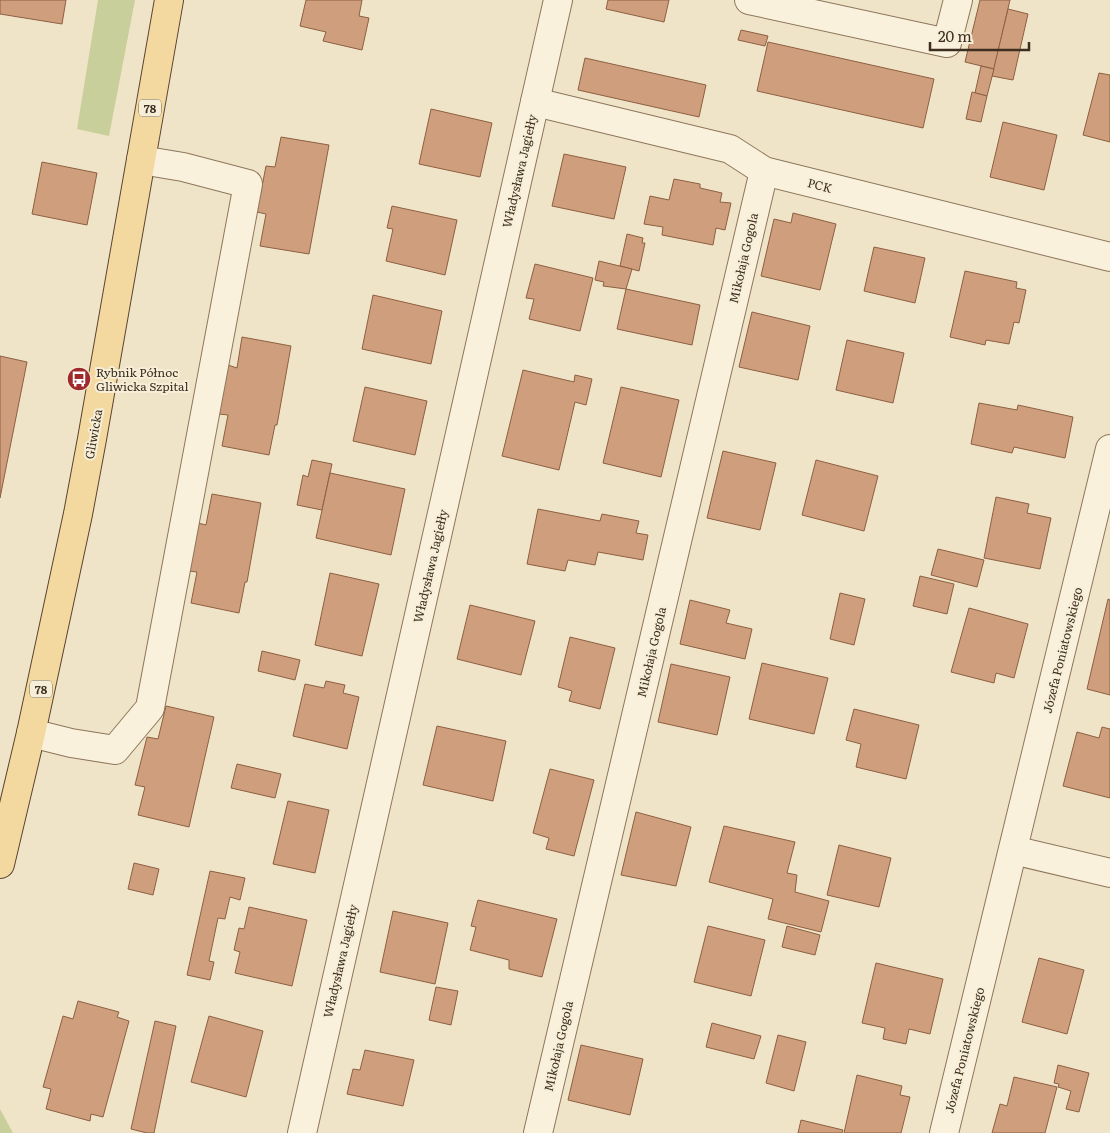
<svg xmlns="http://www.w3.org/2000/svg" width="1110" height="1133" viewBox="0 0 1110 1133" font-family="Literata,serif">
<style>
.green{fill:#c9cf9b}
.building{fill:#cf9f7d;stroke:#8d5f41}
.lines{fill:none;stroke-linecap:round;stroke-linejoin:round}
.minor-casing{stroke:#8d765c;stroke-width:30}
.primary-casing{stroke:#5b4430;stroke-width:30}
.minor{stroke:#faf1dc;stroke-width:28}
.primary{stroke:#f3d9a0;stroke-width:28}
.labels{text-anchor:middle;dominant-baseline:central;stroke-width:4;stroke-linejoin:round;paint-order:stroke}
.shield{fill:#f7eed8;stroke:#756857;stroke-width:1}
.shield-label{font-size:11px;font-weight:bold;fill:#3d2e20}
.street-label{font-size:12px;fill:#3d2e20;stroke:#f7eed8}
.poi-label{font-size:12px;fill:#3d2e20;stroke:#f7eed8;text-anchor:start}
</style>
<rect width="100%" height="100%" fill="#f0e4c8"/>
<g class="green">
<polygon points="98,0 135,0 109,136 77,129"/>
<polygon points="0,1109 13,1133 0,1133"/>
</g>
<g class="building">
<polygon points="0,0 66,0 62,24 0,14"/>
<polygon points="306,0 362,0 359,16 369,18 362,50 323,41 326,32 300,26"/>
<polygon points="608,0 669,0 664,22 606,9"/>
<polygon points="980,0 1010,0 994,69 965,62"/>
<polygon points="1008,9 1028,14 1013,80 992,76"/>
<polygon points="741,30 768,36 765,46 738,40"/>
<polygon points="768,42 934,79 923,128 757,91"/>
<polygon points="585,58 706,85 699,117 578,90"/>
<polygon points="981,66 994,69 987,96 975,93"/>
<polygon points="1099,73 1110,75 1110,142 1083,135"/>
<polygon points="972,92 987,96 981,122 966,119"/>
<polygon points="431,109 492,123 480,177 419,164"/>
<polygon points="1003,122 1057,135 1044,190 990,177"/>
<polygon points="281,137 329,145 309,254 260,246 266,214 257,212 266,166 275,167"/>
<polygon points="564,154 626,167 614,219 552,206"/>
<polygon points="42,162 97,173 87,225 32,214"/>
<polygon points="674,179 700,184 700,188 722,193 720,202 731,203 725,230 716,228 713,245 662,235 663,227 644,224 650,196 669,200"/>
<polygon points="392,206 457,220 445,275 386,261 393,229 387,228"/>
<polygon points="793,213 836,224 820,290 761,276 774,219 791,223"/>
<polygon points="627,234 643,238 642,243 645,243 639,271 620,266"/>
<polygon points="874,247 925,258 915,303 864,291"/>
<polygon points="599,261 632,269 626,289 603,286 604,282 595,280"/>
<polygon points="535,264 593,278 580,331 529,319 534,299 526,298"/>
<polygon points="965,271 1017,282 1016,288 1026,290 1019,323 1014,322 1009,344 986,340 985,345 950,337"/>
<polygon points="626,289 700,305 692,345 617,329"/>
<polygon points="373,295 442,311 431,364 362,349"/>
<polygon points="752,312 810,326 798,380 739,367"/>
<polygon points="242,337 291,346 277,425 275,425 269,455 222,446 228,415 219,414 228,365 237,368"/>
<polygon points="847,340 904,353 893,403 836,390"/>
<polygon points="0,356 27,362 0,498"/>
<polygon points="523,370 574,382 575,375 592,379 586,405 575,402 559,470 502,456"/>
<polygon points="365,387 427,401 415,455 353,441"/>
<polygon points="621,387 679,400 661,477 603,463"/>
<polygon points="979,403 1017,410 1018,405 1073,417 1065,458 1014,447 1012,453 971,444"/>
<polygon points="723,451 776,463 760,530 707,518"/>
<polygon points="312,460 332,464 322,510 297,505 303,475 308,477"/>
<polygon points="816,460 878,476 864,531 802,515"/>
<polygon points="330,473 405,489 391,555 316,538"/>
<polygon points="212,494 261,503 247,582 245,582 239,613 191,603 197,572 189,571 198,523 206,525"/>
<polygon points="996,497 1029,504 1027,513 1051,518 1040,569 984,558"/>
<polygon points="538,509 600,521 602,514 639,521 636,533 648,535 643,560 598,552 595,565 568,560 565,571 527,564"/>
<polygon points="938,549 984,560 977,587 931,575"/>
<polygon points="330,573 379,584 362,656 315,645"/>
<polygon points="920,576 954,584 947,614 913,606"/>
<polygon points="840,593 865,599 854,645 830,639"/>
<polygon points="1108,599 1110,600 1110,695 1087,689"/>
<polygon points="690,600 730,610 726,623 752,629 745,659 680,644"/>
<polygon points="470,605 535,621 521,675 457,659"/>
<polygon points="969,608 1028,624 1014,678 996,673 994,683 951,672"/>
<polygon points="570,637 615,648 600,709 569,701 572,691 558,687"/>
<polygon points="262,651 300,660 295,680 258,671"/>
<polygon points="762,663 828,678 814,734 749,719"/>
<polygon points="671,664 730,677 717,735 658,722"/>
<polygon points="326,681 345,685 343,693 359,697 347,749 293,736 305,684 324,688"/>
<polygon points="166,706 214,717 189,827 138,815 145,787 135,785 147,737 158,739"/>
<polygon points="854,709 919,725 906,779 856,767 861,744 846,740"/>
<polygon points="437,726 506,741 493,801 423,785"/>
<polygon points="1102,727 1110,729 1110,798 1063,786 1077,732 1099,738"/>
<polygon points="237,764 281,774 275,798 231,788"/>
<polygon points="550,769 594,780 574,856 546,849 549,838 533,833"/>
<polygon points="288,801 329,810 315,873 273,864"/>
<polygon points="636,812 691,827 676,886 621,875"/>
<polygon points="724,826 795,842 787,873 797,875 795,892 829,901 821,932 768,919 773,899 709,882"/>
<polygon points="839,845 891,858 879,907 827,895"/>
<polygon points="134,863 159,869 153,895 128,889"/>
<polygon points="210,871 245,878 240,900 230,897 225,919 218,918 209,961 214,962 210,980 187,975"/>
<polygon points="478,900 557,919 542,977 509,969 509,960 470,950 476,927 471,926"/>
<polygon points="249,907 307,920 292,986 235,973 240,952 234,950 239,928 244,929"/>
<polygon points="393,911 448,923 435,984 380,972"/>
<polygon points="708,926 765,940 751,996 694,982"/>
<polygon points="787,926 820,935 815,955 782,947"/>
<polygon points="1039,958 1084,970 1067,1034 1022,1022"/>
<polygon points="876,963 943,979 930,1034 909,1029 906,1044 883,1039 885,1028 862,1023"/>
<polygon points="436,987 458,991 451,1025 429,1020"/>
<polygon points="78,1001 119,1012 117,1017 129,1021 103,1117 91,1114 90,1121 46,1109 51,1089 43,1087 63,1016 73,1019"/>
<polygon points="209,1016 263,1031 246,1097 191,1082"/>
<polygon points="155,1021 176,1026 154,1133 147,1133 131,1129"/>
<polygon points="712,1023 761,1036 754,1059 706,1047"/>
<polygon points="778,1035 806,1042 794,1091 766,1083"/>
<polygon points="581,1045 643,1059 630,1115 568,1100"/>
<polygon points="365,1050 414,1060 403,1106 347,1094 353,1069 360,1070"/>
<polygon points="1058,1065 1089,1073 1079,1112 1066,1109 1071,1091 1058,1087 1059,1084 1054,1083"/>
<polygon points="857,1075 902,1086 900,1095 910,1097 901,1133 844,1133"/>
<polygon points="1014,1077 1057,1087 1045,1133 992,1133 1000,1104 1007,1106"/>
<polygon points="801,1120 843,1130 842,1133 798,1133"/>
</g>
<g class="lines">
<g class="minor-casing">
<g id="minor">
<polyline points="749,0 947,43 958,0"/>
<polyline points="535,102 730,149 764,171 1110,257"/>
<polyline points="31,733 71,743 115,750 150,708 248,184 183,167 141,160"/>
<polyline points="1013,850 1110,873"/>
<polyline points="302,1133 558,0"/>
<polyline points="538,1133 764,171"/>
<polyline points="944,1133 1110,449"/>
</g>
</g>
<g class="primary-casing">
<polyline id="primary" points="0,864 31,733 78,514 92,439 169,0"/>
</g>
<use href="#minor" class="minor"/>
<use href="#primary" class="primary"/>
</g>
<defs>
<g id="bus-disc" transform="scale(1.25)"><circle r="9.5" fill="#9e2a2b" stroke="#f7eed8"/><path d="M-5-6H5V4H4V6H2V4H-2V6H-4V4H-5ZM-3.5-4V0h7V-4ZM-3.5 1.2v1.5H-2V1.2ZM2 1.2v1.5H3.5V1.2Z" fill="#fff"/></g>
</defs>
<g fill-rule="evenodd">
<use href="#bus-disc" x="79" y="379"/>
</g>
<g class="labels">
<g class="shield">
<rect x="139" y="99.5" width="22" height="17" rx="4"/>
<rect x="30" y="680.5" width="22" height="17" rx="4"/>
</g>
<g class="shield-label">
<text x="150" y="108">78</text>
<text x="41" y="689">78</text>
</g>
<g class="street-label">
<text transform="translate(519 171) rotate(-77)">Władysława Jagiełły</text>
<text transform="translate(820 185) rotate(14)">PCK</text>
<text transform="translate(743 258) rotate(-77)">Mikołaja Gogola</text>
<text transform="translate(93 434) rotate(-80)">Gliwicka</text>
<text transform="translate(430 566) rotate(-77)">Władysława Jagiełły</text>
<text transform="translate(1062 650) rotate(-76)">Józefa Poniatowskiego</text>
<text transform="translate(651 652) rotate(-77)">Mikołaja Gogola</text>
<text transform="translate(340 961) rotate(-77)">Władysława Jagiełły</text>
<text transform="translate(558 1046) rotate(-77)">Mikołaja Gogola</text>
<text transform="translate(964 1050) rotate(-76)">Józefa Poniatowskiego</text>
</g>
<g class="poi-label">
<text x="96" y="372">Rybnik Północ<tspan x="96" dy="14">Gliwicka Szpital</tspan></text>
</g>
</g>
<path d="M930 42v8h99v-8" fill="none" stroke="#3d2e20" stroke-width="2.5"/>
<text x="938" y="42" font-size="15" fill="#3d2e20" stroke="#f7eed8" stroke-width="4" paint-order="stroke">20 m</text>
</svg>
